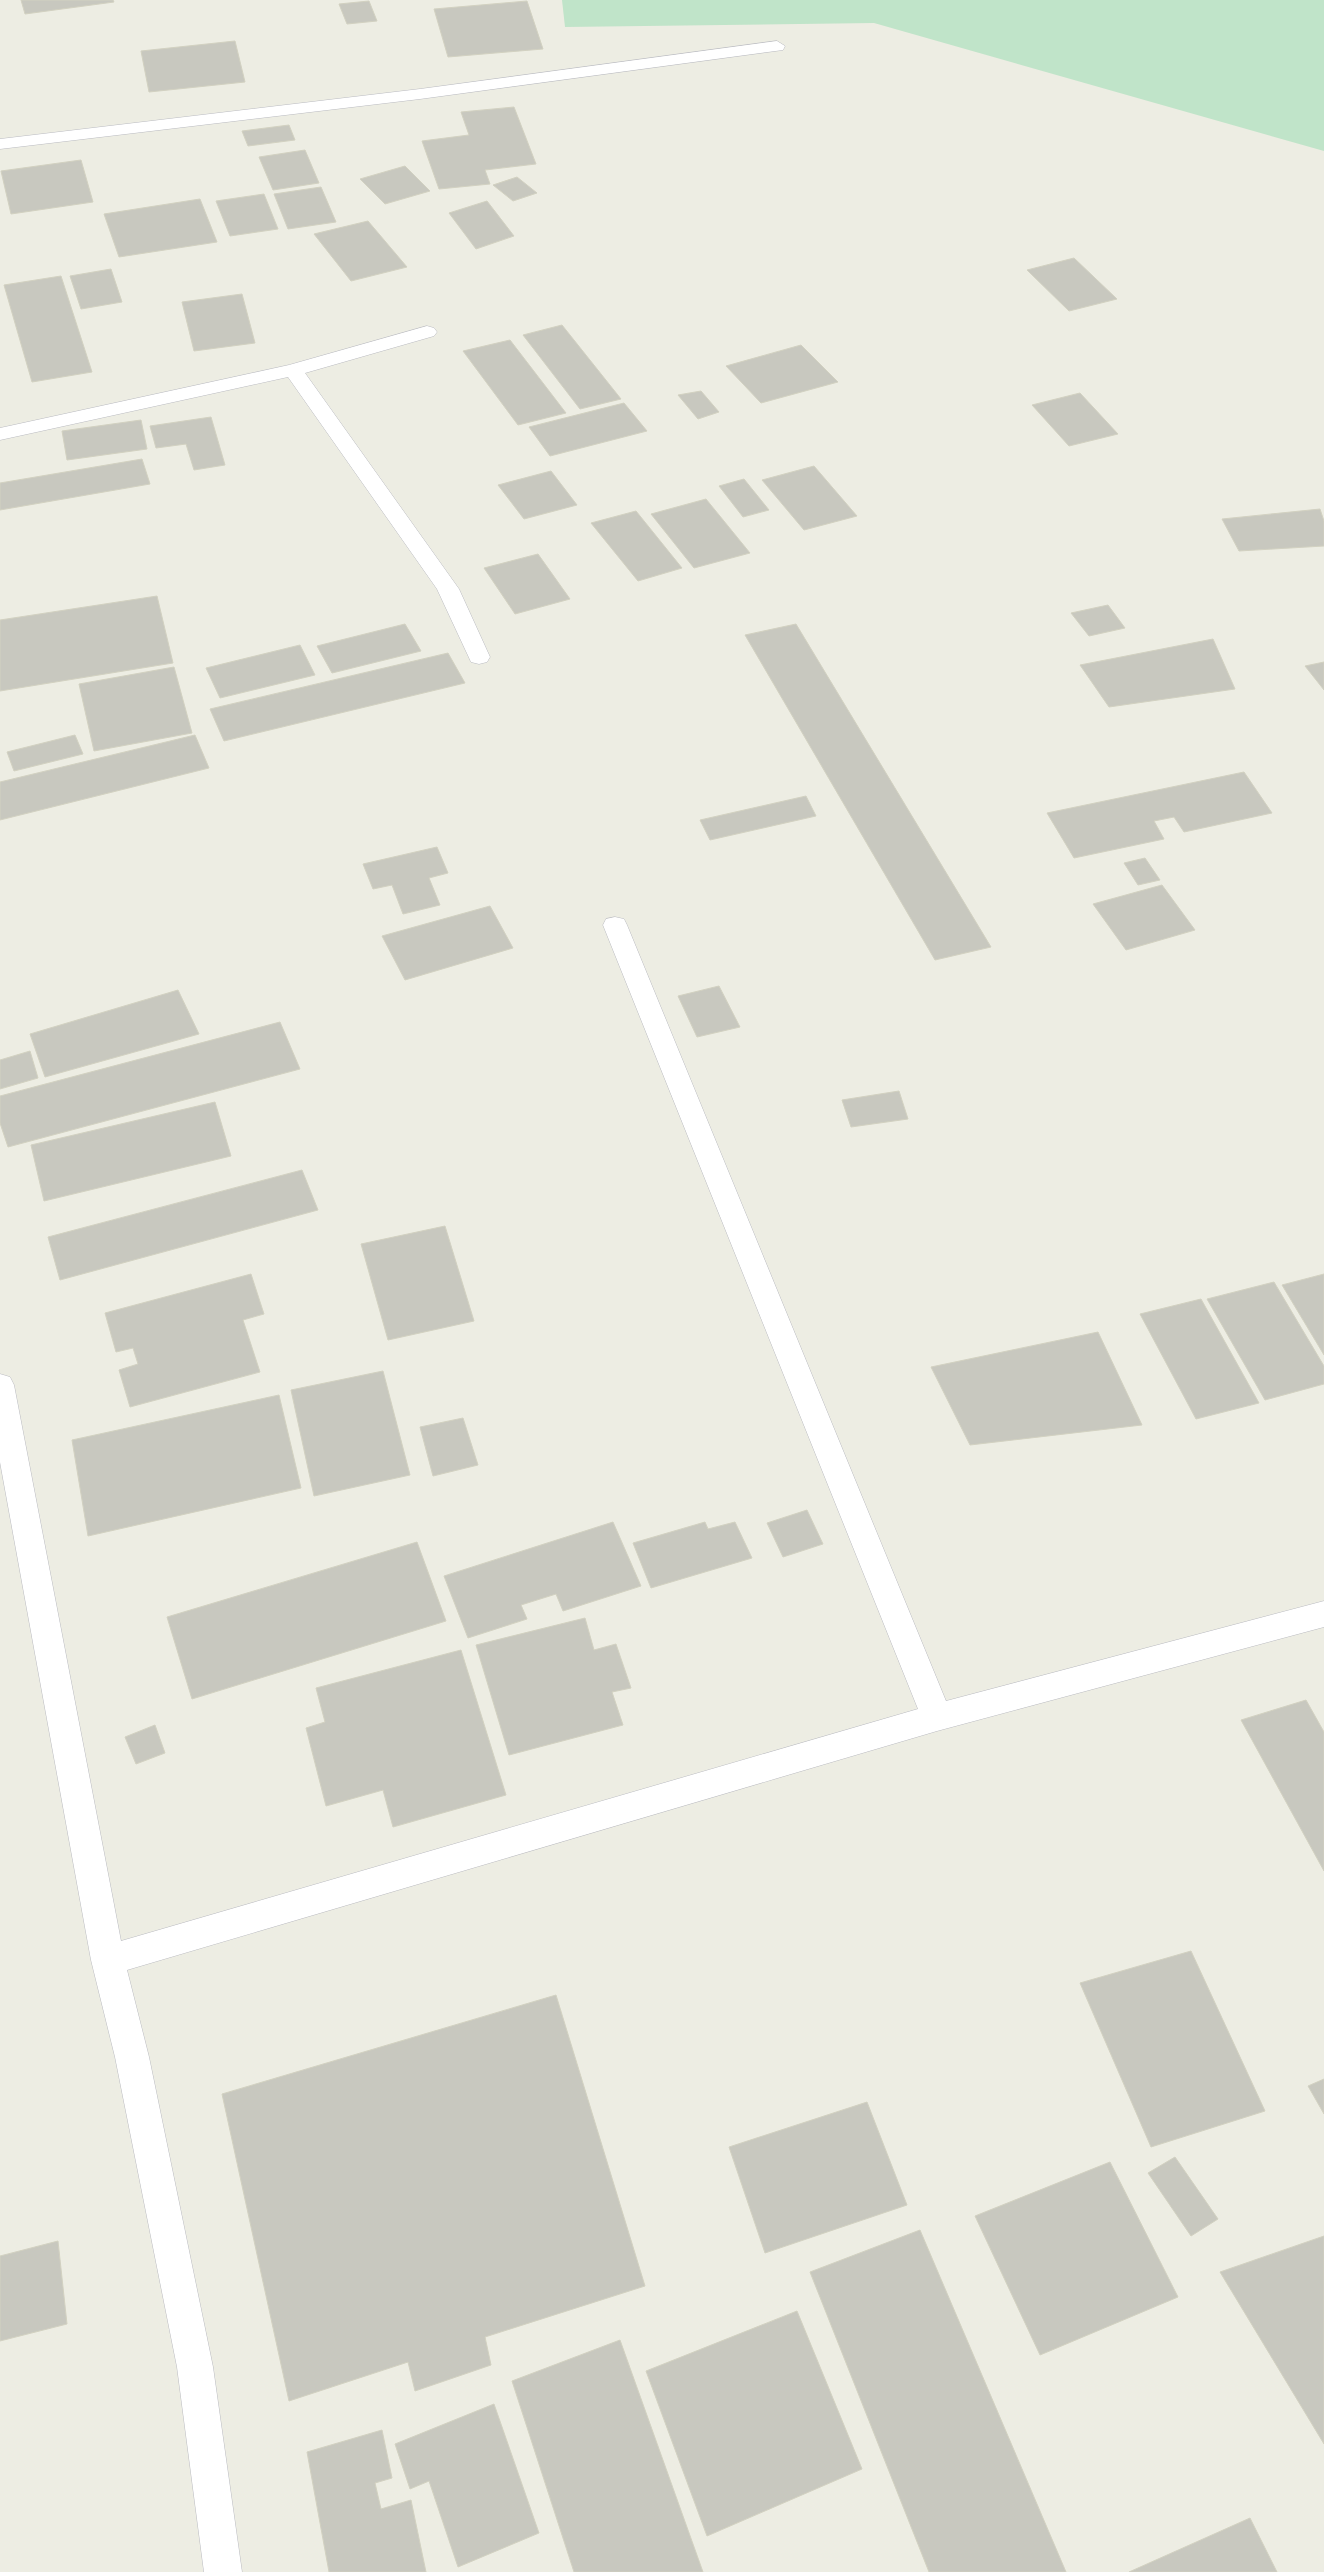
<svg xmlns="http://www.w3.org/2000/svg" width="1324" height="2572" viewBox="0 0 1324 2572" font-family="Rubik,sans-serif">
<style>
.green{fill:#c0e4c9}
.building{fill:#c8c8bf;stroke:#d2d1c1}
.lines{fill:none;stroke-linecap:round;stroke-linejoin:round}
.minor-casing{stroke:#babbc1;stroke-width:1}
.minor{fill:#fff;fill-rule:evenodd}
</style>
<rect width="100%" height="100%" fill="#edede3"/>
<polygon class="green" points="562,0 1324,0 1324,151 874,23 565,27"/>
<g class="building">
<polygon points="21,0 113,0 114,2 25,14"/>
<polygon points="369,1 377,21 347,24 339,4"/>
<polygon points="527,1 543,49 448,57 434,9"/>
<polygon points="235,41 245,82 149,92 141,51"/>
<polygon points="514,107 536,164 485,170 490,184 439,189 422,141 469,135 461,112"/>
<polygon points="289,125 295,140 248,146 242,131"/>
<polygon points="305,150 319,183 273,190 259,157"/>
<polygon points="81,160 93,202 11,214 1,171"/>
<polygon points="405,166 430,191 385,204 360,179"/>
<polygon points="517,177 537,193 513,201 493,185"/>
<polygon points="321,187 336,222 288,229 274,194"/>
<polygon points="264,194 278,229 230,236 216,201"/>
<polygon points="200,199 217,242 119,257 104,214"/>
<polygon points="487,201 514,236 476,249 449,213"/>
<polygon points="368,221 407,267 351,281 314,234"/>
<polygon points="1074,258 1117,299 1069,311 1027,270"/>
<polygon points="111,269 122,302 81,309 70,276"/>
<polygon points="61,276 92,372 32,382 4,285"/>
<polygon points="242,294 255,343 194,351 182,302"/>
<polygon points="562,325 621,399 580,409 523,335"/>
<polygon points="510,340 566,413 518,425 463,351"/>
<polygon points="801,345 838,382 761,403 726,366"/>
<polygon points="701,391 719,412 698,419 678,395"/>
<polygon points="1080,393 1118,434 1069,446 1032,405"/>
<polygon points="624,403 647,431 550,456 529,427"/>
<polygon points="211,417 225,465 194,470 186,444 156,448 150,426"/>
<polygon points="141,420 147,449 67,460 62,431"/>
<polygon points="142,459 150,484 0,510 0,483"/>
<polygon points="814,466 857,516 804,530 762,480"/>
<polygon points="551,471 577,505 524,519 498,485"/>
<polygon points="744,479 769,510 743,517 719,486"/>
<polygon points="706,499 750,553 694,568 651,514"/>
<polygon points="1320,509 1324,521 1324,546 1239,551 1222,519"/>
<polygon points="636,511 682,568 638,581 591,523"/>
<polygon points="538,554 570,599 515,614 484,568"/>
<polygon points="157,596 173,663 0,691 0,620"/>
<polygon points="1108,605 1125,628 1089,636 1071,613"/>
<polygon points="405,624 421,651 332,673 317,646"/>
<polygon points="796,624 991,947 935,960 745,635"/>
<polygon points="1213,639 1235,689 1109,707 1080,665"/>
<polygon points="300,645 315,675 220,698 206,668"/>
<polygon points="448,653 465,683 224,741 210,709"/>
<polygon points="1324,662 1324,690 1305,666"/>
<polygon points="174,667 192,733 94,751 79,684"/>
<polygon points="75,735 83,754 14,771 7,752"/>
<polygon points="195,735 209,768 0,820 0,782"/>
<polygon points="1244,772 1272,813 1184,832 1174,817 1154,821 1164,839 1074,858 1047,813"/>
<polygon points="806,796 816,816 710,840 700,820"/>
<polygon points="437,847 448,873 429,878 440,905 403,914 392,885 373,889 363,864"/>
<polygon points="1145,858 1160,880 1138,885 1124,863"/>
<polygon points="1162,885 1195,930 1126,950 1093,904"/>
<polygon points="490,906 513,948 405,980 382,936"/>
<polygon points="719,986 740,1027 697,1037 678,996"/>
<polygon points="178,990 199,1034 45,1077 30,1034"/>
<polygon points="280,1022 300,1069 8,1147 0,1123 0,1096"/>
<polygon points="30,1051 38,1078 0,1089 0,1060"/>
<polygon points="899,1091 908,1119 851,1127 842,1100"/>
<polygon points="215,1102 231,1156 44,1201 31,1145"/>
<polygon points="302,1170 318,1210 60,1280 48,1237"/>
<polygon points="445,1226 474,1321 388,1340 361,1244"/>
<polygon points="251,1274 264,1314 243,1320 260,1372 130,1407 119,1370 138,1364 133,1348 116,1352 105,1313"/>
<polygon points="1324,1274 1324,1355 1282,1285"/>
<polygon points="1274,1282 1324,1366 1324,1384 1265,1400 1207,1299"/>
<polygon points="1201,1299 1259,1403 1196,1419 1140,1314"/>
<polygon points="1098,1332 1142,1425 970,1445 931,1367"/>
<polygon points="383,1371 410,1475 314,1496 291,1390"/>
<polygon points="279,1395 301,1488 88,1536 72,1440"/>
<polygon points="463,1418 478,1465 433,1476 420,1427"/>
<polygon points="807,1510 823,1544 783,1557 767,1523"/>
<polygon points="613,1522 641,1586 563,1611 556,1594 521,1605 527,1619 468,1638 444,1576"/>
<polygon points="705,1522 708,1529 735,1522 752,1558 651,1588 633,1543"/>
<polygon points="417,1542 446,1621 192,1699 167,1617"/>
<polygon points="585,1618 594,1650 616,1644 631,1688 612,1692 623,1725 509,1755 476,1645"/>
<polygon points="461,1650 506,1795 393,1827 383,1790 326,1806 306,1728 325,1722 316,1688"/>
<polygon points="1306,1700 1324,1732 1324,1871 1241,1720"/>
<polygon points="155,1725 165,1753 136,1764 125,1737"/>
<polygon points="1191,1951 1265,2111 1151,2147 1080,1983"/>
<polygon points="556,1995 645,2286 485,2337 491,2365 415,2391 408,2362 289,2401 222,2094"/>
<polygon points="1324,2079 1324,2114 1308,2086"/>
<polygon points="867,2102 907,2205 765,2253 729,2147"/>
<polygon points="1175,2157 1218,2219 1191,2236 1148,2173"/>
<polygon points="1110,2162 1178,2297 1040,2355 975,2216"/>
<polygon points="920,2230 1066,2572 929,2572 810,2272"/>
<polygon points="1324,2236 1324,2444 1220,2272"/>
<polygon points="58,2241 67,2324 0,2341 0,2256"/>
<polygon points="797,2311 862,2469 707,2536 646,2371"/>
<polygon points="620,2340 703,2572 574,2572 512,2381"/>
<polygon points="494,2404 539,2533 458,2567 429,2481 410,2489 395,2444"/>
<polygon points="382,2430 392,2478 375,2483 381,2509 411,2500 426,2572 329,2572 307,2452"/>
<polygon points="1250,2518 1277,2572 1129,2572"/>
</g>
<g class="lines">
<g class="minor-casing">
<g id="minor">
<polygon points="777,41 785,46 783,50 420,99 0,149 0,139 420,89"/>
<polygon points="427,326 434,328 437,332 434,336 305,373 459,589 490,657 487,662 479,664 471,662 437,589 288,377 0,440 0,428 289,365"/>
<polygon points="615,917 624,919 627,925 946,1701 1324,1601 1324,1627 937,1731 127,1970 149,2057 213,2367 242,2572 204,2572 177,2367 115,2057 91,1960 0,1462 0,1374 10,1377 14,1385 121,1941 918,1709 603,925 606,919"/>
</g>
</g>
<use href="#minor" class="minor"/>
</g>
</svg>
